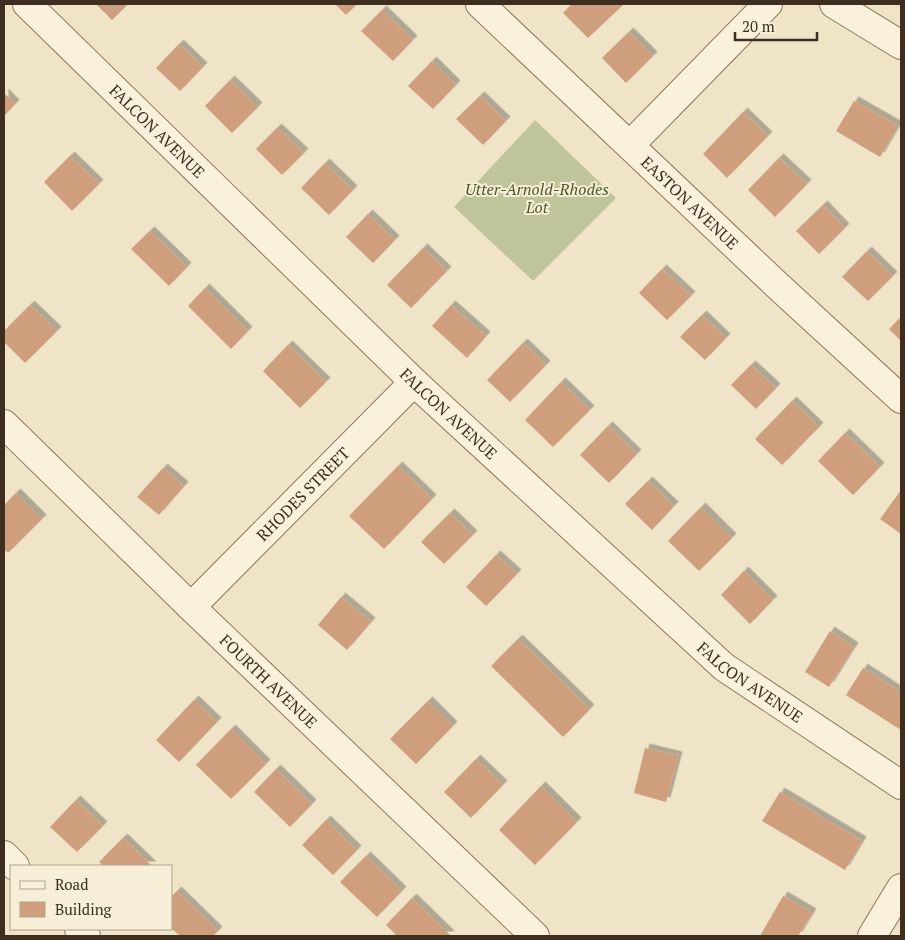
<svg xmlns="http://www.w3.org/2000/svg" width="905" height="940" viewBox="0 0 905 940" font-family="'PT Serif',serif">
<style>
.cemetery{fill:#bfc49a}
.building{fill:#cf9f7d;filter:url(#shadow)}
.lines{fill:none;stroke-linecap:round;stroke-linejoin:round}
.minor-casing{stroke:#8d765c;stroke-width:30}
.minor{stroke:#faf1dc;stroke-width:28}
.labels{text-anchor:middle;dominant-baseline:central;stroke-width:4;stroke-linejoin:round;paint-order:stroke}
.street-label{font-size:16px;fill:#3d2e20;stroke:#f7eed8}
.park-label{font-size:16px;font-style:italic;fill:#4d5a26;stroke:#f7eed8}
</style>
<defs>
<filter id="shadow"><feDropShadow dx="4.5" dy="-4.5" stdDeviation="0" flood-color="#0004"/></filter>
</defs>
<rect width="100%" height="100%" fill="#f0e4c8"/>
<polygon class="cemetery" points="535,120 616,198 533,281 454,207"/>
<g class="building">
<polygon points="96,4 128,4 112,20"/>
<polygon points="335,4 357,4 346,15"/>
<polygon points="572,4 624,4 588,38 563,13"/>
<polygon points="382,10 413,40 393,61 361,31"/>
<polygon points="629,32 653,56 626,83 602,58"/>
<polygon points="179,44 203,67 180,91 156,68"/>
<polygon points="432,61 456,85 433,109 408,86"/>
<polygon points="230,80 258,107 232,133 205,106"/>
<polygon points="4,93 15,104 4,116"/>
<polygon points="480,96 506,121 483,145 456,119"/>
<polygon points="854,101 898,126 880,157 836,131"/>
<polygon points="743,112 768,136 727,178 703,154"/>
<polygon points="277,128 304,153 282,175 256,149"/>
<polygon points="70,156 99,184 72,211 44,182"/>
<polygon points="779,158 807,184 775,217 748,190"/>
<polygon points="325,163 353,190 329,215 301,188"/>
<polygon points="823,205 845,228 819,254 796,231"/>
<polygon points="368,214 395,240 373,263 346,237"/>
<polygon points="150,231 187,267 169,286 131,249"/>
<polygon points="423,248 447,271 411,308 387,285"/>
<polygon points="867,251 893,276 868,301 842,277"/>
<polygon points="662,269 691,296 667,320 639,293"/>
<polygon points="205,288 248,331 231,349 188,306"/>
<polygon points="30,305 57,331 25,363 4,342 4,331"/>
<polygon points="451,305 486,336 467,358 432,326"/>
<polygon points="702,315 726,338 705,360 680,337"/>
<polygon points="901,317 901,341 889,329"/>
<polygon points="523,343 546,365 510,402 487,380"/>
<polygon points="288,345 326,382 300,408 263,371"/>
<polygon points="751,365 776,388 756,409 731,385"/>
<polygon points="561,382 590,410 553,447 525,420"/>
<polygon points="792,401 819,427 782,465 755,439"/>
<polygon points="608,426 637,454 609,483 580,455"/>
<polygon points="845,433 880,467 853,495 818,461"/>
<polygon points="398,466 432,499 384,549 349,516"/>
<polygon points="163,468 184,486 159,515 137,497"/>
<polygon points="648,481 674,506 652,530 625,504"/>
<polygon points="901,490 901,534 880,519"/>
<polygon points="16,493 42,519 8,553 4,549 4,505"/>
<polygon points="701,507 732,538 699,571 668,541"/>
<polygon points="450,513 473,535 444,564 421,542"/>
<polygon points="496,555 517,574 486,606 466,587"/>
<polygon points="744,571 773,600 750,624 721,595"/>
<polygon points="341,597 371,622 347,650 318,625"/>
<polygon points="830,631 854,647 829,687 805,672"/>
<polygon points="518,639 590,709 563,737 491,666"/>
<polygon points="863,668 901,693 901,730 846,695"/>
<polygon points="194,700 217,722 179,762 156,740"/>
<polygon points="428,701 453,726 416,764 390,739"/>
<polygon points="231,729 266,764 231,799 196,765"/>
<polygon points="645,748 678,756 666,802 634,793"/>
<polygon points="476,759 503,785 471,818 444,792"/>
<polygon points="276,769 312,804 290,827 254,792"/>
<polygon points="541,786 577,822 535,865 499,830"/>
<polygon points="780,792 862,841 845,870 762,821"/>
<polygon points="76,800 103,826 77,852 50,827"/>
<polygon points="326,820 357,850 333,875 302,845"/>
<polygon points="123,838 152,866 104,866 99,862"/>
<polygon points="366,856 402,891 377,917 340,882"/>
<polygon points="177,891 218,931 213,936 180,936 171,928 171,897"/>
<polygon points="783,896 812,913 798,936 760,936"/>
<polygon points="412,898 450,935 448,936 397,936 386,925"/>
</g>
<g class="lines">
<g class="minor-casing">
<g id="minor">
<path id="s1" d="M27,4L414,382L724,667L901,785"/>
<path id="s2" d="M480,4L778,286L901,399"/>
<polyline points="834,4 901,45"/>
<polyline points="630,145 768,4"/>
<path id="s3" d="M4,424L191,607L535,936"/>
<path id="s4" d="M191,607L414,382"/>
<polyline points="4,855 15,866"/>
<polyline points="79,929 86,936"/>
<polyline points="872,936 901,888"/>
</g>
</g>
<use href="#minor" class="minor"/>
</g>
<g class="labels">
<g class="street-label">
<text stroke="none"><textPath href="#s1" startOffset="182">FALCON AVENUE</textPath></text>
<text stroke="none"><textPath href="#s2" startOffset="289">EASTON AVENUE</textPath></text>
<text stroke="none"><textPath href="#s1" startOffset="588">FALCON AVENUE</textPath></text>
<text stroke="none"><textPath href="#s4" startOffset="159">RHODES STREET</textPath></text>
<text stroke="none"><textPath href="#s3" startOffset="369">FOURTH AVENUE</textPath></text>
<text stroke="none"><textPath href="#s1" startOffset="992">FALCON AVENUE</textPath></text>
</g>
<g class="park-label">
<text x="537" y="189">Utter-Arnold-Rhodes<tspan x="537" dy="18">Lot</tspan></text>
</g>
</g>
<rect width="905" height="940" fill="none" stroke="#3d2e20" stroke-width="10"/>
<rect x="10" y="865" width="162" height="65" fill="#f7eed8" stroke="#ada18e"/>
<rect x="20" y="881" width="25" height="8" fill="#faf1dc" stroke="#ada18e"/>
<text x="55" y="890" font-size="15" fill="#3d2e20">Road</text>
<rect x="20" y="902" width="25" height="15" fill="#cf9f7d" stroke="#ada18e"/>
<text x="55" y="915" font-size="15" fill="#3d2e20">Building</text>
<path d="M735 32v8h82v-8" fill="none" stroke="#3d2e20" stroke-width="2.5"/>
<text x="742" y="32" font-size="15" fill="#3d2e20" stroke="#f7eed8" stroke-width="4" paint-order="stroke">20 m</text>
</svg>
